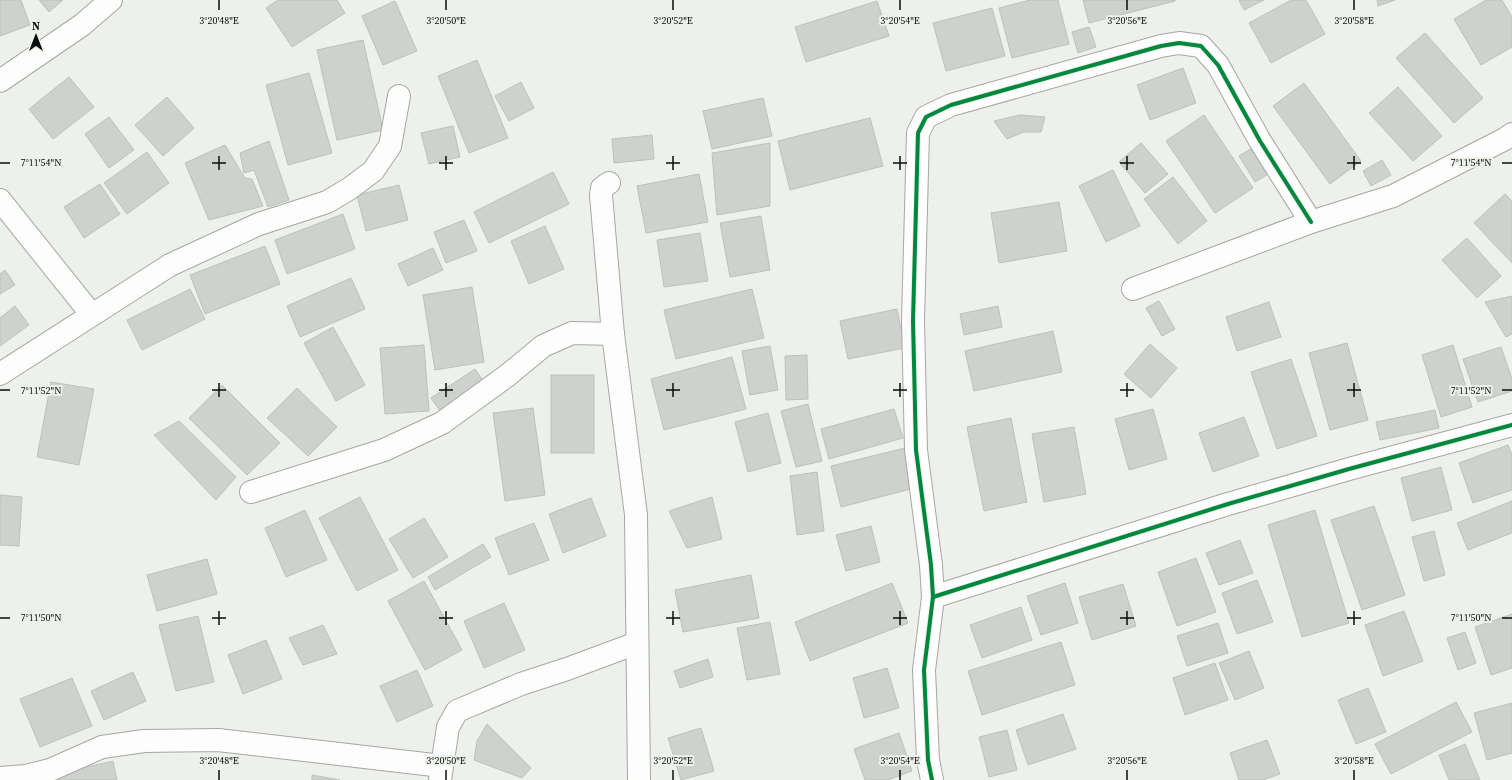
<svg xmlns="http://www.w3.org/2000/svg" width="1512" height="780" viewBox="0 0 1512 780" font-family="'Source Serif 4',serif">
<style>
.building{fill:#cfd1ce;stroke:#bec0be}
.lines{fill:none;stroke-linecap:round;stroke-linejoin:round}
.street-casing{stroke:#a5a7a4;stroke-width:24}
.street{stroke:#fcfdfc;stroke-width:22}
.cycleway-casing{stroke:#edf2ea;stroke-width:6}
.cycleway{stroke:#00873e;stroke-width:4}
.ticks{fill:none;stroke:#0b0d0b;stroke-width:1.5}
.ticks-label{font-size:10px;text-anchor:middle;fill:#0b0d0b;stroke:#edf2ea;stroke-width:4;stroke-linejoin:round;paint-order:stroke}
</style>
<rect width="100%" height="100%" fill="#eef0ec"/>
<g class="building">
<polygon points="0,0 21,0 30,25 0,36"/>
<polygon points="39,0 63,0 49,12"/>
<polygon points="278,0 337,0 345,13 292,47 266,8"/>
<polygon points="1030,0 1058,0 1069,44 1012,58 999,8"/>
<polygon points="1083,0 1175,0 1175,1 1089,23"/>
<polygon points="1239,0 1264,0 1244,10"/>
<polygon points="1291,0 1306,0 1325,34 1271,63 1249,23"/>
<polygon points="1377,0 1395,0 1378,6"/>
<polygon points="1486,0 1502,0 1512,17 1512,47 1481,65 1454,19"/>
<polygon points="395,1 417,51 383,65 362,16"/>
<polygon points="877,1 889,36 806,62 795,27"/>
<polygon points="992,8 1005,56 946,71 933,23"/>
<polygon points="1089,27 1096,47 1078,53 1072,32"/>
<polygon points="1425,33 1483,98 1454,123 1396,58"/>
<polygon points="363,40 383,130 337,140 317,50"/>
<polygon points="477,60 508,138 469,153 438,76"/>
<polygon points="1183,68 1196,103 1150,120 1137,85"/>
<polygon points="309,73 332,153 288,165 266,85"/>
<polygon points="69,77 94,107 53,139 29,109"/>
<polygon points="521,82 534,108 509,121 495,96"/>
<polygon points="1304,83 1361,161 1330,184 1273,106"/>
<polygon points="1398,87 1442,136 1413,161 1369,113"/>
<polygon points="167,97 194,128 163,156 135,125"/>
<polygon points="763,98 772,136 712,149 703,111"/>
<polygon points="1020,115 1045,117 1041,132 1024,132 1007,139 994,121"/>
<polygon points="1204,115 1253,188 1215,213 1166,141"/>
<polygon points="109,117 134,150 109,168 85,134"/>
<polygon points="870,118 883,166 790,190 778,141"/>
<polygon points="453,126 460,157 429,164 421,133"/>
<polygon points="652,135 654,159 614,163 612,139"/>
<polygon points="269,141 289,200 268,207 254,170 244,173 240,153"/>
<polygon points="770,143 770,206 717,215 712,153"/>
<polygon points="1141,143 1168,174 1145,193 1119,162"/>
<polygon points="225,145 245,178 252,179 263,206 209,220 185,163"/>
<polygon points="1254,147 1270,173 1255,182 1239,156"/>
<polygon points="147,152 169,183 127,214 104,183"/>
<polygon points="1382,160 1391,175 1371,186 1363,171"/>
<polygon points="1113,170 1140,226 1106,242 1079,186"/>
<polygon points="553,172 569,204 489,243 474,212"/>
<polygon points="699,174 708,222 646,233 637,186"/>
<polygon points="1173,177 1207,221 1178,244 1144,199"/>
<polygon points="100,184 120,214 84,238 64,207"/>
<polygon points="399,185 408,220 366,231 357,195"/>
<polygon points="1505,194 1512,201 1512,263 1474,223"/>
<polygon points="1059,202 1067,251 999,263 991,213"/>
<polygon points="343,214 355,249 287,274 275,240"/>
<polygon points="761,216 770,270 730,277 720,223"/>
<polygon points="464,220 477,251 446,263 434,232"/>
<polygon points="545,226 564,269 529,284 511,241"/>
<polygon points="700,233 708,281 664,287 657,240"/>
<polygon points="1467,238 1501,276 1477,298 1442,260"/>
<polygon points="265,246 280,284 205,314 190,275"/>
<polygon points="433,248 443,270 408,286 398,264"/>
<polygon points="5,270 15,285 0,294 0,274"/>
<polygon points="351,278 365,309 300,337 287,306"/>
<polygon points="472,287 484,362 435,370 423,295"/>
<polygon points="190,289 205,319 142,350 127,320"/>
<polygon points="752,289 764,338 676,359 664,310"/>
<polygon points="1512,296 1512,334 1506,337 1485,302"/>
<polygon points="1159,301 1175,329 1162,336 1146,308"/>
<polygon points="1269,302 1281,337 1237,351 1226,317"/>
<polygon points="15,306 29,325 0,346 0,318"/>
<polygon points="998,306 1002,327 964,335 960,314"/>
<polygon points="897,309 905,348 848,359 840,321"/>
<polygon points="333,327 365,385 336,401 304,343"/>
<polygon points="1053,331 1062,372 974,391 965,351"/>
<polygon points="1347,343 1368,420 1330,430 1309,353"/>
<polygon points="1150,344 1177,368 1151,398 1124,374"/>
<polygon points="424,345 429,411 385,414 380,348"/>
<polygon points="1453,345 1472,407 1441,417 1422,355"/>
<polygon points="770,346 778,390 750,395 742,351"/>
<polygon points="1501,347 1512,379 1512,391 1478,402 1463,359"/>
<polygon points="807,355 808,399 786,400 785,356"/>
<polygon points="732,357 746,409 664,430 651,379"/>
<polygon points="1291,359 1317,436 1277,449 1251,372"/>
<polygon points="475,369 486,385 442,414 431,398"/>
<rect x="551" y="375" width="43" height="78"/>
<polygon points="51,382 94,389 79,465 37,457"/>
<polygon points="222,385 280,443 247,475 189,418"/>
<polygon points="297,388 337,427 308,456 267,418"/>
<polygon points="808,404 822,461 796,467 781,411"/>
<polygon points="533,408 545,495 505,501 493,413"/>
<polygon points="894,409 903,438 829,459 821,429"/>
<polygon points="1153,409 1167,459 1129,470 1115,419"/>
<polygon points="1435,410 1439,428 1380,440 1376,422"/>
<polygon points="768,413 781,463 748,472 735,422"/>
<polygon points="1244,417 1259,456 1213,472 1199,433"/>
<polygon points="1011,418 1027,502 984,511 967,427"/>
<polygon points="179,421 236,477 216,500 154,435"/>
<polygon points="1074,427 1086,494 1044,502 1032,434"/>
<polygon points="1508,445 1512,455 1512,490 1473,503 1459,463"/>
<polygon points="905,448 915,488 841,507 831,466"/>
<polygon points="1441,467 1452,510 1412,521 1401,478"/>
<polygon points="817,472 824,531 797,535 790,476"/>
<polygon points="0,495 22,497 19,546 0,545"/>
<polygon points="360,497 398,570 357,591 319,518"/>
<polygon points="712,497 722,539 687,548 669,511"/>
<polygon points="591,498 606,536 563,553 549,514"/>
<polygon points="1512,501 1512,533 1468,550 1457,523"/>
<polygon points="1374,506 1405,595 1362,610 1331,520"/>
<polygon points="305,510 327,560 286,577 265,528"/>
<polygon points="1315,510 1349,623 1302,637 1268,525"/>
<polygon points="424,518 448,557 413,578 389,539"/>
<polygon points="534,523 549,560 509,575 495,538"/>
<polygon points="871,526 880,562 846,571 836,535"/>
<polygon points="1434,531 1445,575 1424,581 1412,537"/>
<polygon points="1240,540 1253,573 1219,585 1206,553"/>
<polygon points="483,544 491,557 435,590 428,577"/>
<polygon points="1196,558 1216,612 1177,626 1158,572"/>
<polygon points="207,559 217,594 157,611 147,575"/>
<polygon points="751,575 759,618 683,632 675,590"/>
<polygon points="1257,580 1273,622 1237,634 1222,593"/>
<polygon points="424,581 462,650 425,670 388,601"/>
<polygon points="892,583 908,623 810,661 795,622"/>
<polygon points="1065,583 1078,623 1041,635 1027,596"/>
<polygon points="1123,584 1136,626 1092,640 1079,597"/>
<polygon points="504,603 525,650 484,668 464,621"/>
<polygon points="1021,607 1032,640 982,658 970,625"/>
<polygon points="1404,611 1423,661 1383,676 1365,625"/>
<polygon points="1512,614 1512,668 1491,675 1475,627"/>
<polygon points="198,616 214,682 176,691 159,625"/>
<polygon points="770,622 780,674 747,680 737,628"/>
<polygon points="1218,623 1228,653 1187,666 1177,636"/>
<polygon points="323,625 337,654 303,665 289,638"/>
<polygon points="1465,632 1476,663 1458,670 1447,638"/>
<polygon points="266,640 282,679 243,694 228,655"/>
<polygon points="1061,642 1075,685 982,715 968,671"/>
<polygon points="1249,651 1264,688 1235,700 1219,663"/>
<polygon points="708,659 713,677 680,688 674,671"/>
<polygon points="1215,663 1228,700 1185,715 1173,678"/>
<polygon points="887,668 899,708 864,718 853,678"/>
<polygon points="417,670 433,706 397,722 380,686"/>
<polygon points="133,672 146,701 104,720 91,691"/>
<polygon points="72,678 92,726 40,747 20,699"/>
<polygon points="1368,688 1386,732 1356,744 1338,700"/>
<polygon points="1456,702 1472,732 1391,774 1375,744"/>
<polygon points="1512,703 1512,753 1487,760 1474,713"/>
<polygon points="1063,714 1076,749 1028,765 1016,730"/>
<polygon points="487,724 531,768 522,778 474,760 477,741"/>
<polygon points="701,728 714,771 681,780 668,738"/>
<polygon points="1007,730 1017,770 989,777 979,737"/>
<polygon points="899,733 912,771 888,780 865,780 854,749"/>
<polygon points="1267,740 1280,774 1263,780 1239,780 1230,753"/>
<polygon points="1465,744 1480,780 1449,780 1439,755"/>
<polygon points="113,761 117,780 52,780 51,775"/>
<polygon points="312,775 340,780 312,780"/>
</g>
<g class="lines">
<g class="street-casing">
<g id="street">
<polyline points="0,81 82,25 111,0"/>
<polyline points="609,183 602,188 601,195 613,334 636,515 639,780"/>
<polyline points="0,200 92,315"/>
<polyline points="1133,289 1311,222 1393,196 1505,139 1512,134"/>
<polyline points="0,374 170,265 259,224 327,202 349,189 373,171 390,146 399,96"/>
<polyline points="251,492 384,450 442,423 508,375 543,346 572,333 613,334"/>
<polyline points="933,597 1228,504 1349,469 1512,425"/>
<polyline points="0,778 26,776 50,770 102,747 144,741 218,740 442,766"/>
<polyline points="440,780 448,727 457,711 521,684 567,669 637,643"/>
<polyline points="932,780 928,760 924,670 933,597 931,565 916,450 913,321 918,133 926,117 951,105 1161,46 1179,43 1201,46 1218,65 1260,141 1311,222"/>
</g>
</g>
<use href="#street" class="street"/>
<g class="cycleway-casing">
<g id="cycleway">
<polyline points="933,597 1228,504 1349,469 1512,425"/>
<polyline points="932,780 928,760 924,670 933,597 931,565 916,450 913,321 918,133 926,117 951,105 1161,46 1179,43 1201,46 1218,65 1260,141 1311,222"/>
</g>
</g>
<use href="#cycleway" class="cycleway"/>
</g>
<path class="ticks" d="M219,0V10M446,0V10M673,0V10M900,0V10M1127,0V10M1354,0V10M219,156V170M446,156V170M673,156V170M900,156V170M1127,156V170M1354,156V170M0,163H10M212,163H226M439,163H453M666,163H680M893,163H907M1120,163H1134M1347,163H1361M1502,163H1512M219,383V397M446,383V397M673,383V397M900,383V397M1127,383V397M1354,383V397M0,390H10M212,390H226M439,390H453M666,390H680M893,390H907M1120,390H1134M1347,390H1361M1502,390H1512M219,611V625M446,611V625M673,611V625M900,611V625M1127,611V625M1354,611V625M0,618H10M212,618H226M439,618H453M666,618H680M893,618H907M1120,618H1134M1347,618H1361M1502,618H1512M219,770V780M446,770V780M673,770V780M900,770V780M1127,770V780M1354,770V780"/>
<g class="ticks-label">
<text x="219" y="24">3°20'48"E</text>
<text x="446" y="24">3°20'50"E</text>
<text x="673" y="24">3°20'52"E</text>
<text x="900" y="24">3°20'54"E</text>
<text x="1127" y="24">3°20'56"E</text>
<text x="1354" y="24">3°20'58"E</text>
<text x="41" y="166">7°11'54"N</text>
<text x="1471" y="166">7°11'54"N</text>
<text x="41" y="394">7°11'52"N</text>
<text x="1471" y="394">7°11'52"N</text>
<text x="41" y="621">7°11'50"N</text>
<text x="1471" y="621">7°11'50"N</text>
<text x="219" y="764">3°20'48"E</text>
<text x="446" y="764">3°20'50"E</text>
<text x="673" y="764">3°20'52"E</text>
<text x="900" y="764">3°20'54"E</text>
<text x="1127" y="764">3°20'56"E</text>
<text x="1354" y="764">3°20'58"E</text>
</g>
<g transform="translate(36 36)" stroke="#edf2ea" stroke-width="3" paint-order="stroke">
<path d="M0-3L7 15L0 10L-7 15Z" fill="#0b0d0b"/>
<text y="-6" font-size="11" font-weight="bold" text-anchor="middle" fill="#0b0d0b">N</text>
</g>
</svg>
